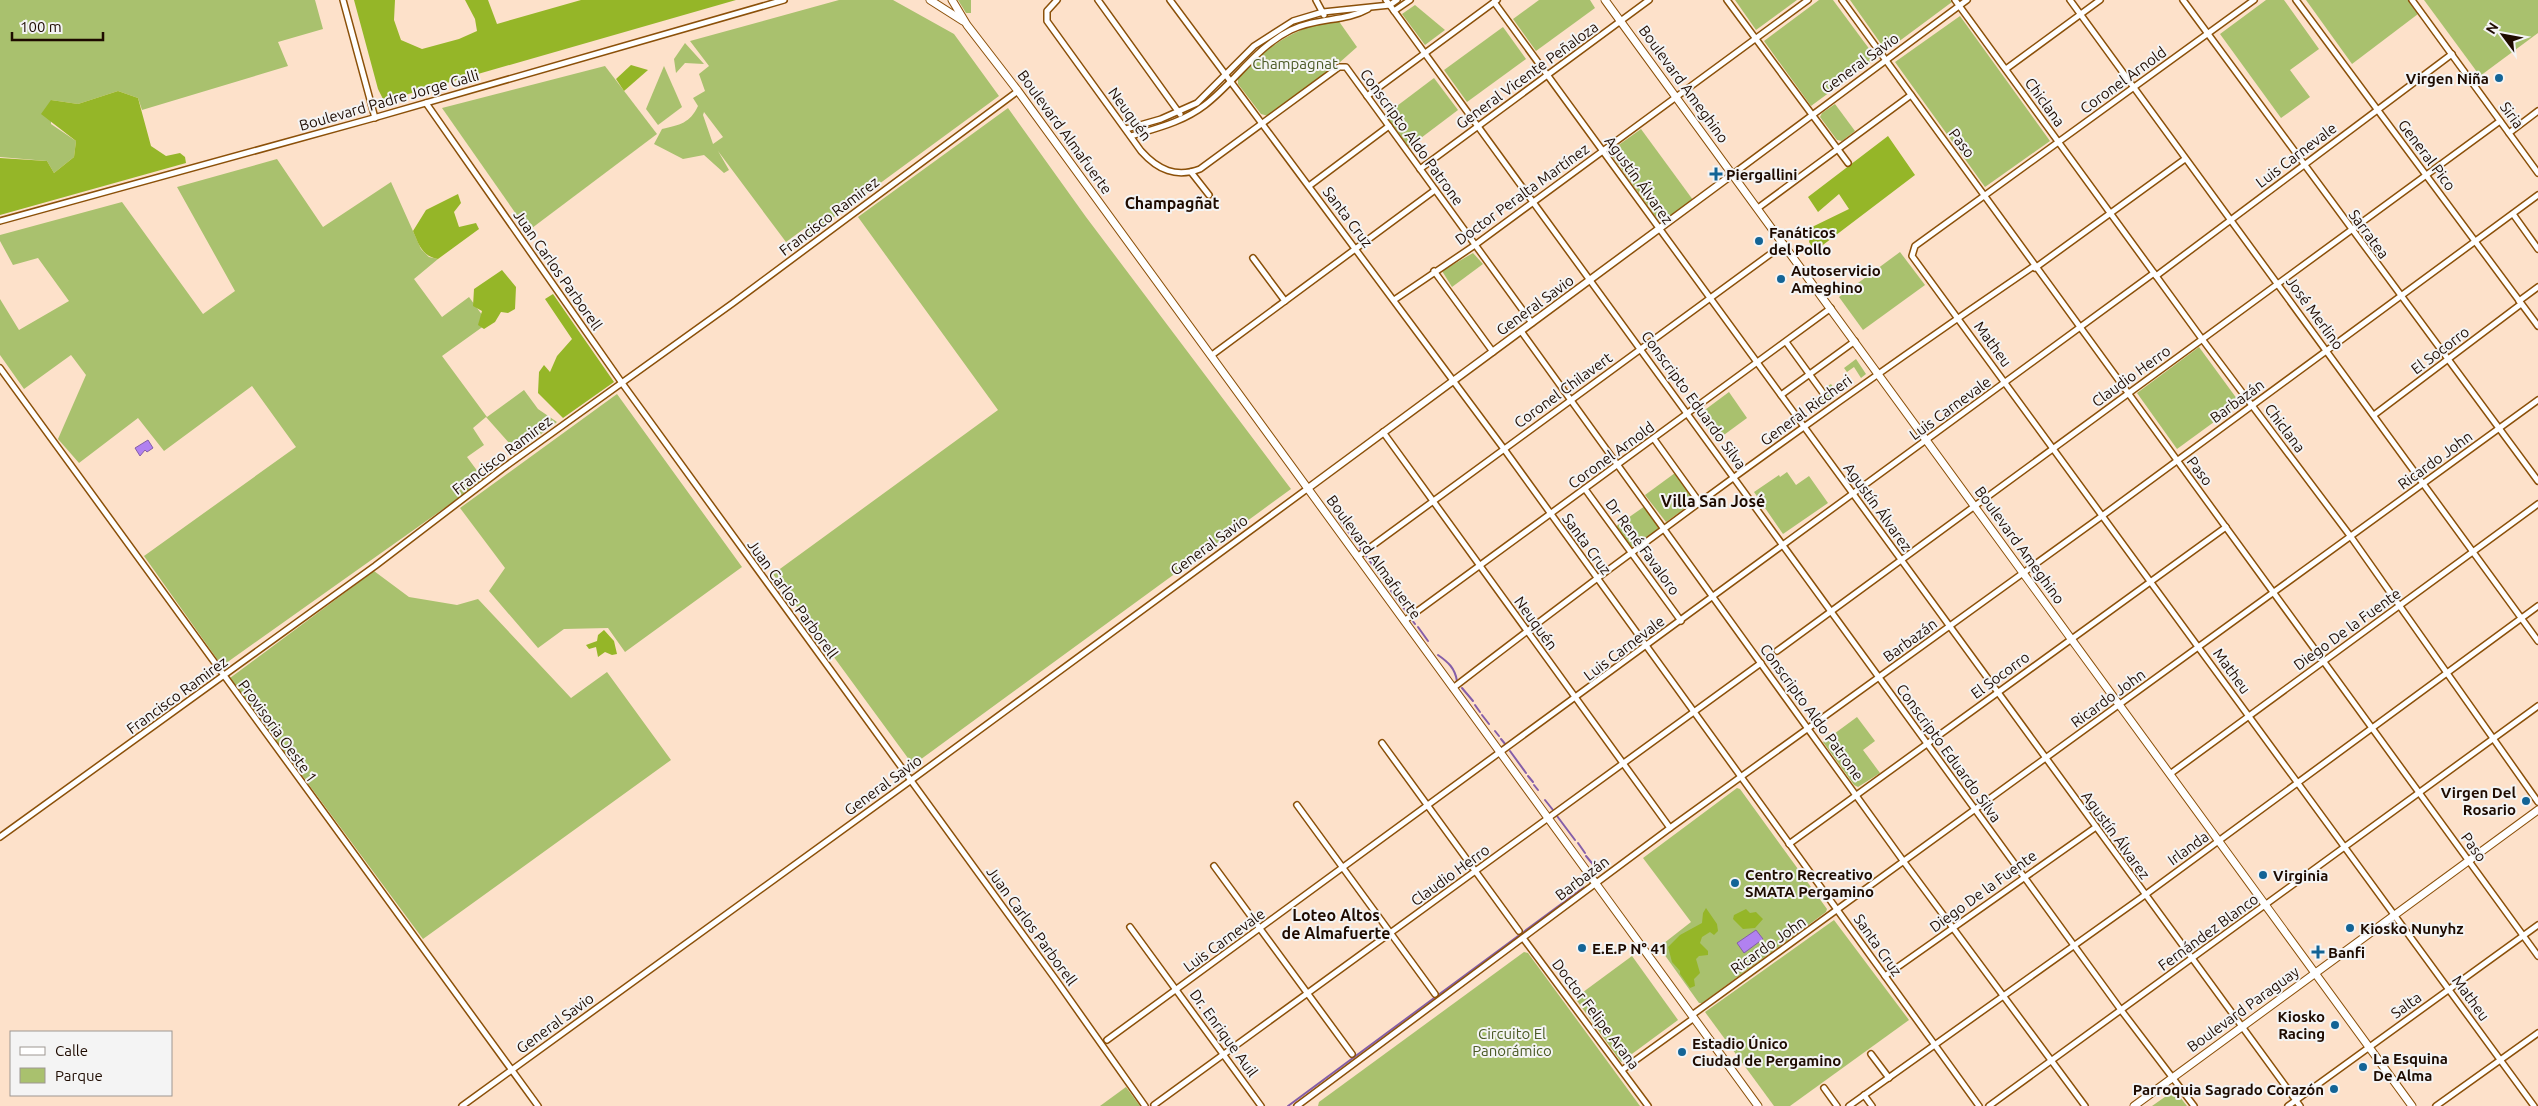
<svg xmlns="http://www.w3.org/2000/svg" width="2538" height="1106" viewBox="0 0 2538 1106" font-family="Ubuntu,sans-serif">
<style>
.green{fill:#a9c16e;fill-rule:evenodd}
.forest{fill:#95b628}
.water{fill:#b181f0;stroke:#855ea8}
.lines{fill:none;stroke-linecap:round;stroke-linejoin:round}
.stream{stroke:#855ea8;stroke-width:2}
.minor-casing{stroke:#8b5009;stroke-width:8}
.tertiary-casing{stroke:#8b5009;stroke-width:9}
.secondary-casing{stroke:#8b5009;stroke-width:9}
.minor{stroke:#fff;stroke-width:5}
.tertiary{stroke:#fff;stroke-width:6}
.secondary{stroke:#fff;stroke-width:7}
.poi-dot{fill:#136496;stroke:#f4f4f4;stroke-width:2}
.labels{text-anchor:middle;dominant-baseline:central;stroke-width:4;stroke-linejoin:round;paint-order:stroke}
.park-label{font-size:15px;fill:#4b5a26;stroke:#f4f4f4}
.street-label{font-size:15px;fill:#1e0b00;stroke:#f4f4f4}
.poi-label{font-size:15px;font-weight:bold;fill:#1e0b00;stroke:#f4f4f4;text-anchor:start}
.neighbourhood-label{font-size:16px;font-weight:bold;fill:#1e0b00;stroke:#f4f4f4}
</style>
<rect width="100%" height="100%" fill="#fde1ca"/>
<g class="green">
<polygon points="0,0 315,0 323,29 278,42 288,66 142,110 138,98 118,91 78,104 51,100 51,124 76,141 74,157 54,173 47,161 0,157"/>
<path d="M839,0H893L954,34L999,96L823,225L810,234L805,228L786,242L718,151L729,170L724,173L704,155L683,159L654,144L662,129C680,125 690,123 698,106L693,98L705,91L699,74L709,66L690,41ZM704,112L723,137L713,144L703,115Z"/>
<polygon points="958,0 971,0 971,13 966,13"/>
<polygon points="1539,0 1590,0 1595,8 1536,51 1513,19"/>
<polygon points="1735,0 1797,0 1756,30"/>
<polygon points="1819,0 1833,0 1876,58 1811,106 1764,41"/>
<polygon points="1850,0 1950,0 1952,2 1886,51"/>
<polygon points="2266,0 2284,0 2319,49 2290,70 2310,97 2281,118 2220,34"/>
<polygon points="2306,0 2408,0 2418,14 2352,64"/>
<polygon points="2424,0 2538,0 2538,33 2480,76"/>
<polygon points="1415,5 1445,30 1425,45 1402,14"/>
<polygon points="1960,16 2050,141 1985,187 1895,62"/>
<path d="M1338,20L1357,47L1339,63L1268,116L1261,114L1238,84V77C1266,47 1296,26 1338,20Z"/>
<polygon points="1503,27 1526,59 1467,102 1444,70"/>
<polygon points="685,43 704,64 685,63 676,73 674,59"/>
<polygon points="605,66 657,134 528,231 442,108"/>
<polygon points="664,66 682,107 658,125 646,109"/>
<polygon points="1434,78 1458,110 1409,147 1385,115"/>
<polygon points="1835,104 1855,131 1842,141 1837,140 1820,117 1822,113"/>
<polygon points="1008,108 1086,217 1291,489 913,765 773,574 998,410 858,217"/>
<polygon points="1641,129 1693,200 1665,221 1658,220 1612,156 1613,149"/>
<polygon points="277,159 323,227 391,182 421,249 429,257 438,259 414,279 442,317 469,297 488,323 442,356 487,417 524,390 538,409 557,422 517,452 486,417 473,428 484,445 467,457 484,480 222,666 144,556 296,447 252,386 164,451 138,418 79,463 58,439 86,375 71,355 24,389 0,355 0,299 19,330 69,301 38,258 13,265 0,241 0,235 122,202 203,314 235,291 177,187"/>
<polygon points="1900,252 1925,285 1863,330 1839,297"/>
<polygon points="1473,253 1483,264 1452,287 1442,271"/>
<polygon points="2199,347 2240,403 2177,449 2137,393"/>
<polygon points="1856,359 1866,374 1861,378 1854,367 1847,372 1844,368"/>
<polygon points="1831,384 1838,394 1825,404 1820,397 1826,393 1823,389"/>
<polygon points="1729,392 1747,418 1717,440 1698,415"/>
<polygon points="617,394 742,567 625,652 608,628 564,629 538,648 489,591 505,568 460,508"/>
<polygon points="1787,472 1796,485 1809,476 1828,503 1783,534 1754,492 1779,475 1780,477"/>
<polygon points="1675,473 1693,498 1694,502 1666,522 1645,495"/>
<polygon points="1645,506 1659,526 1658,529 1635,546 1630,547 1615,527"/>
<polygon points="374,571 409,597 457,605 478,599 571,698 607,672 671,760 423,939 230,678"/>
<polygon points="1857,717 1875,741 1863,750 1880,773 1858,787 1854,785 1823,742"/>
<polygon points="1737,788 1740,789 1827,909 1826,912 1702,1003 1699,1003 1659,947 1691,922 1643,858"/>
<polygon points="1834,920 1909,1020 1790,1106 1774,1106 1705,1012"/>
<polygon points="1524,952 1528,953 1640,1106 1318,1106 1319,1102"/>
<polygon points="1632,956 1678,1020 1621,1062 1575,998"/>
<polygon points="1126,1087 1140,1106 1100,1106"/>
<polygon points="2172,1092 2176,1092 2187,1106 2152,1106"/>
</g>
<g class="forest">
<polygon points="354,0 395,0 394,20 401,40 422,49 459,39 477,31 475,19 465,0 488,0 497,24 581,0 736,0 405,95 383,99 378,89"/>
<polygon points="631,65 648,70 624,91 616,79"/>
<polygon points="118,91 138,98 151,146 166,156 180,153 185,157 186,163 0,215 0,158 47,161 54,173 74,157 76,141 41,114 51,100 78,104"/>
<polygon points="1888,136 1915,175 1815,251 1809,242 1812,227 1849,209 1839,194 1818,212 1808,197"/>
<path d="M458,194L461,203L454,212L459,227L476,223L479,229L438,259C422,256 419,245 413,231L426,210Z"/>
<polygon points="502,270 516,287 515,309 508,313 501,312 495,322 484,329 478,325 482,311 473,306 474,289"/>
<polygon points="553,294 614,382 563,418 538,393 539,372 544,365 550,372 557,356 572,339 545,299"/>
<polygon points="604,630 614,641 617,654 612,655 605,652 598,657 596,647 589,649 586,645 597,641 598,635"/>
<polygon points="1706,908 1717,924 1718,931 1714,935 1710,932 1702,937 1700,943 1708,951 1708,955 1699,956 1696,959 1700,973 1694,979 1695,986 1690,988 1680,974 1680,971 1672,962 1668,947 1680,935 1702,923 1703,913"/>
<polygon points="1746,909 1750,913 1756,912 1763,919 1755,928 1743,929 1733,919 1734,915"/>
</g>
<g class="water">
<polygon points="148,440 153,448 147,452 145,450 140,456 135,448"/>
<polygon points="1756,930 1763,939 1744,953 1737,943"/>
</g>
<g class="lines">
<g class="stream">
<polyline points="1340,521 1361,549"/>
<polyline points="1366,556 1382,578"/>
<polyline points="1391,591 1408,614"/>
<polyline points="1412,620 1415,624"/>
<polyline points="1418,627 1428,641"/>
<path d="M1438,655C1448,662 1455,668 1457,681"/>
<polyline points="1462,688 1473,701"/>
<polyline points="1475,705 1480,712"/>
<polyline points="1482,715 1489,724"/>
<polyline points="1495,731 1499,736"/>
<polyline points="1501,739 1506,745"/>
<polyline points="1510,751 1526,773"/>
<polyline points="1528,776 1533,782"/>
<polyline points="1534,785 1538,790"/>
<polyline points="1545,800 1553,810"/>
<polyline points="1557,816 1575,840"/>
<polyline points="1578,843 1585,853"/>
<polyline points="1586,856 1596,868 1595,870"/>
<polyline points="1288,1106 1583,888 1584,877"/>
</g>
<g class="minor-casing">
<g id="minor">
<polyline points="343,0 375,118"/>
<path d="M1057,0L1047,11V21L1141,151C1158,170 1176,178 1200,169L1339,67H1346L1532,323"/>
<polyline points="1098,0 1180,114"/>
<polyline points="1170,0 1504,449 1979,1106"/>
<polyline points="1316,0 1324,15"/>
<polyline points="1386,0 2121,1010 2194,1106"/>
<polyline points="1727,0 1848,163"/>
<polyline points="1842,0 2538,956"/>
<polyline points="1955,0 2202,339 2351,537 2538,802"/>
<polyline points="2070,0 2538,641"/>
<polyline points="2183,0 2538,481"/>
<polyline points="2254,0 1915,246 1912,256 2534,1106"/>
<polyline points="2296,0 2538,326"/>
<polyline points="2412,0 2538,173"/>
<polyline points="1494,2 2300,1106"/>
<polyline points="1394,11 1410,0"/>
<polyline points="2006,69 2100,0"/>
<polyline points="1367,96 1497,0"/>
<polyline points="426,103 622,383 1056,980 1145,1106"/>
<polyline points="1126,129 1161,119 1197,103 1254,46 1293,21 1323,12 1390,5 1397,0"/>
<polyline points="2509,133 2538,111"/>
<path d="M1131,136C1157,128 1183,122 1205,105C1235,82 1256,47 1291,30C1318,17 1345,22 1368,9"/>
<polyline points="1420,169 1649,0"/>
<polyline points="1191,172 1209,195"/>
<polyline points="1733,174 1967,0"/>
<polyline points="1309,186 1389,126"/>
<polyline points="1758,208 1911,95"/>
<polyline points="2513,214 2538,249"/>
<polyline points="0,221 370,119 784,0"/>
<polyline points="1253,258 1285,301"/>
<polyline points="2035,268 2185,159"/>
<polyline points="1434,271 1493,352"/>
<polyline points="2156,276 2452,54"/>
<polyline points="1394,300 1475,245 1808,0"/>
<polyline points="2519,301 2538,287"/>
<polyline points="1521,331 1904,862 2085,1106"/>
<polyline points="1786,342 1823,393"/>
<polyline points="1212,355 1435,190"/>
<polyline points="0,368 538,1106"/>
<polyline points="1781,395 1855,341"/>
<polyline points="2374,415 2521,304"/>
<polyline points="1383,432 1670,828"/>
<polyline points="1654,439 1700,503"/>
<polyline points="1585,489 1681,621"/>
<polyline points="1357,557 1784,244"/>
<polyline points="1404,621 1831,308"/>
<polyline points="1777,651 2500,121"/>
<path d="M1453,688C1642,542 1836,401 2034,266"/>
<polyline points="1382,743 1519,931"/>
<polyline points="2170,774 2538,504"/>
<polyline points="1297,805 1435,994"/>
<polyline points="0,837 375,566 502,469 733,303 1018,91"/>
<polyline points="1789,844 2226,527"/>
<polyline points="1214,866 1352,1054"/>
<polyline points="1130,927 1261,1106"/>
<polyline points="1523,938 1648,1106"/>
<polyline points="1885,976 2096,827"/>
<polyline points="1692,1015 2538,400"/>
<polyline points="1107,1040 2154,273"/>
<polyline points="1871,1054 1889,1078"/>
<polyline points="1622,1070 1694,1018"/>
<polyline points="1824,1088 1837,1106"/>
<polyline points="1864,1095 1872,1106"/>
<polyline points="1154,1105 1761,663"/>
<polyline points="462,1106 910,781 1307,489"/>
<polyline points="1297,1106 1670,828 2102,516 2538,195"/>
<polyline points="1849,1106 2145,895 2538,606"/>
<polyline points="1989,1106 2538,706"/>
<polyline points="2288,1106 2538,925"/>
<polyline points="2436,1106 2538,1033"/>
</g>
</g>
<g class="tertiary-casing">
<polyline id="tertiary" points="1307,489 1733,174"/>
</g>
<g class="secondary-casing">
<g id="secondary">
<polyline points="930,0 963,21"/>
<polyline points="952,0 967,25 1018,91 1758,1106"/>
<polyline points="1605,0 2412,1106"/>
<polyline points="2134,1106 2538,810"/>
</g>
</g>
<use href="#minor" class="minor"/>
<use href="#tertiary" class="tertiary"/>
<use href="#secondary" class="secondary"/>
</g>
<g class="poi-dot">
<circle cx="2499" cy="78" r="5"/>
<path d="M1713.5 166.5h5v5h5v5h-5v5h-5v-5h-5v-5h5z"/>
<circle cx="1759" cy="241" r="5"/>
<circle cx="1781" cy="279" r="5"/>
<circle cx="2526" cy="801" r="5"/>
<circle cx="2263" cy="875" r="5"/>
<circle cx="1735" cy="883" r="5"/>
<circle cx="2350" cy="928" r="5"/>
<circle cx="1582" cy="948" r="5"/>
<path d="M2315.5 944.5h5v5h5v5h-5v5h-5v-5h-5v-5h5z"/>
<circle cx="2335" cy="1025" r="5"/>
<circle cx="1682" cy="1052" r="5"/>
<circle cx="2363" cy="1067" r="5"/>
<circle cx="2334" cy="1089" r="5"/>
</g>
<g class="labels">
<g class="park-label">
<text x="1295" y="63">Champagnat</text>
<text x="1512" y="1033">Circuito El<tspan x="1512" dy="17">Panorámico</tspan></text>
</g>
<g class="street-label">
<text transform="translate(1860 63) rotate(-36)">General Savio</text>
<text transform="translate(1527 75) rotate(-36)">General Vicente Peñaloza</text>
<text transform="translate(2123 80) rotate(-36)">Coronel Arnold</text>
<text transform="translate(1684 84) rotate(54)">Boulevard Ameghino</text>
<text transform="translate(389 100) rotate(-16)">Boulevard Padre Jorge Galli</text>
<text transform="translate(2045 102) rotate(54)">Chiclana</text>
<text transform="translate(1130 114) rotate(54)">Neuquén</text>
<text transform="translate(2512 115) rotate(54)">Siria</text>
<text transform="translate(1065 132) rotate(54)">Boulevard Almafuerte</text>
<text transform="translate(1412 137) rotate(54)">Conscripto Aldo Patrone</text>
<text transform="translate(1962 143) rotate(53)">Paso</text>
<text transform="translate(2296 155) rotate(-37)">Luis Carnevale</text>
<text transform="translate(2427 155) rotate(53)">General Pico</text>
<text transform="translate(1639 180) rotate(54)">Agustín Álvarez</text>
<text transform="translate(1522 194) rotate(-36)">Doctor Peralta Martínez</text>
<text transform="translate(829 216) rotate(-37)">Francisco Ramirez</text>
<text transform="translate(1348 217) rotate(53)">Santa Cruz</text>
<text transform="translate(2369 234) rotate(54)">Sarratea</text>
<text transform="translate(558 270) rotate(55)">Juan Carlos Parborell</text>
<text transform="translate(1535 305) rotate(-36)">General Savio</text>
<text transform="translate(2315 313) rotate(54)">José Merlino</text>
<text transform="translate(1993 344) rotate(54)">Matheu</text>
<text transform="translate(2440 350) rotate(-37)">El Socorro</text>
<text transform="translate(2131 376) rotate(-36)">Claudio Herro</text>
<text transform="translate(1563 390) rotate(-36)">Coronel Chilavert</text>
<text transform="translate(1694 400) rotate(54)">Conscripto Eduardo Silva</text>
<text transform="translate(2237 401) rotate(-36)">Barbazán</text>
<text transform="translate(1950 408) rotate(-36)">Luis Carnevale</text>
<text transform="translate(1806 410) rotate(-36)">General Riccheri</text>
<text transform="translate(2285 428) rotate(53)">Chiclana</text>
<text transform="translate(502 455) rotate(-37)">Francisco Ramirez</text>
<text transform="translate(1611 455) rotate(-36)">Coronel Arnold</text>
<text transform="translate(2435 460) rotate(-36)">Ricardo John</text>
<text transform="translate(2200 471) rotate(53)">Paso</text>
<text transform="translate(1878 507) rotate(54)">Agustín Álvarez</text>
<text transform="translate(1587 544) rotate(54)">Santa Cruz</text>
<text transform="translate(1209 545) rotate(-36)">General Savio</text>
<text transform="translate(2020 545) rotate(54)">Boulevard Ameghino</text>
<text transform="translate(1643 547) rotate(54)">Dr René Favaloro</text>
<text transform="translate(1374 557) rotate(54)">Boulevard Almafuerte</text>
<text transform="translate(793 599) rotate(54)">Juan Carlos Parborell</text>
<text transform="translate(1536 623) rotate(54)">Neuquén</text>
<text transform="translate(2347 629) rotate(-36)">Diego De la Fuente</text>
<text transform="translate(1910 640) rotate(-36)">Barbazán</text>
<text transform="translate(1624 648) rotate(-37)">Luis Carnevale</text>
<text transform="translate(2232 671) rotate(54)">Matheu</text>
<text transform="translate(2000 675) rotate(-36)">El Socorro</text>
<text transform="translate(177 695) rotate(-36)">Francisco Ramirez</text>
<text transform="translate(2108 698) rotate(-36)">Ricardo John</text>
<text transform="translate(1812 712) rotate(54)">Conscripto Aldo Patrone</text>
<text transform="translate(278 731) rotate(54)">Provisoria Oeste 1</text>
<text transform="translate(1949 753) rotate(54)">Conscripto Eduardo Silva</text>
<text transform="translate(883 785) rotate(-36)">General Savio</text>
<text transform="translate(2116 835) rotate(54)">Agustín Álvarez</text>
<text transform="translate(2474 847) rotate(54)">Paso</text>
<text transform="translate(2188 848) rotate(-36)">Irlanda</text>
<text transform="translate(1450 875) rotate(-36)">Claudio Herro</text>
<text transform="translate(1582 878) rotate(-37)">Barbazán</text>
<text transform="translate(1983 891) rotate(-36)">Diego De la Fuente</text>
<text transform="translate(1032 926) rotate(54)">Juan Carlos Parborell</text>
<text transform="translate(2208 932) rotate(-36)">Fernández Blanco</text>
<text transform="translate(1224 940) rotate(-36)">Luis Carnevale</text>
<text transform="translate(1768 945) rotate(-35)">Ricardo John</text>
<text transform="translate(1878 945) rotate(55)">Santa Cruz</text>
<text transform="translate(2471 998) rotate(54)">Matheu</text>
<text transform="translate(2406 1005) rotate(-36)">Salta</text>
<text transform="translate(2243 1009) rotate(-36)">Boulevard Paraguay</text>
<text transform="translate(1596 1014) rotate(53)">Doctor Felipe Arana</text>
<text transform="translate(555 1023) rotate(-36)">General Savio</text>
<text transform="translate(1224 1033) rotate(54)">Dr. Enrique Auil</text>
</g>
<g class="poi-label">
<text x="2489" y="78" text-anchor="end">Virgen Niña</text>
<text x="1726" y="174">Piergallini</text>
<text x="1769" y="232">Fanáticos<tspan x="1769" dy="17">del Pollo</tspan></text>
<text x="1791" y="270">Autoservicio<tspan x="1791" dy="17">Ameghino</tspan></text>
<text x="2516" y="792" text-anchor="end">Virgen Del<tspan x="2516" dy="17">Rosario</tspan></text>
<text x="1745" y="874">Centro Recreativo<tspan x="1745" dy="17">SMATA Pergamino</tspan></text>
<text x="2273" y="875">Virginia</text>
<text x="2360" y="928">Kiosko Nunyhz</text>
<text x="1592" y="948">E.E.P N° 41</text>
<text x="2328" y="952">Banfi</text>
<text x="2325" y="1016" text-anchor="end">Kiosko<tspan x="2325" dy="17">Racing</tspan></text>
<text x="1692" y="1043">Estadio Único<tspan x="1692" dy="17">Ciudad de Pergamino</tspan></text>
<text x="2373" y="1058">La Esquina<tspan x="2373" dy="17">De Alma</tspan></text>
<text x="2324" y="1089" text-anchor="end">Parroquia Sagrado Corazón</text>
</g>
<g class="neighbourhood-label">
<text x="1172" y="203">Champagñat</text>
<text x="1713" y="501">Villa San José</text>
<text x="1336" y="915">Loteo Altos<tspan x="1336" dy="18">de Almafuerte</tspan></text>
</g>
</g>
<rect x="10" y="1031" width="162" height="65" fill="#f4f4f4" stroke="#9e9792"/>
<rect x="20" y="1047" width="25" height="8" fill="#ffffff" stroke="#9e9792"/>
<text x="55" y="1056" font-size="15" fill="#1e0b00">Calle</text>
<rect x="20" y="1068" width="25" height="15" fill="#a9c16e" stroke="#9e9792"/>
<text x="55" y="1081" font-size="15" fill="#1e0b00">Parque</text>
<g transform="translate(2503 35) rotate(302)" stroke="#f4f4f4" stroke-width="4" paint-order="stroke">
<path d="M0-4L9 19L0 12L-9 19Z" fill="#1e0b00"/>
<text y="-8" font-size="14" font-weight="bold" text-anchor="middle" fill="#1e0b00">N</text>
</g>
<path d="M12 32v8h91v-8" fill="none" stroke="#1e0b00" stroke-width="2.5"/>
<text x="20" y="32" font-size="15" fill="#1e0b00" stroke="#f4f4f4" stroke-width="4" paint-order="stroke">100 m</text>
</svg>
